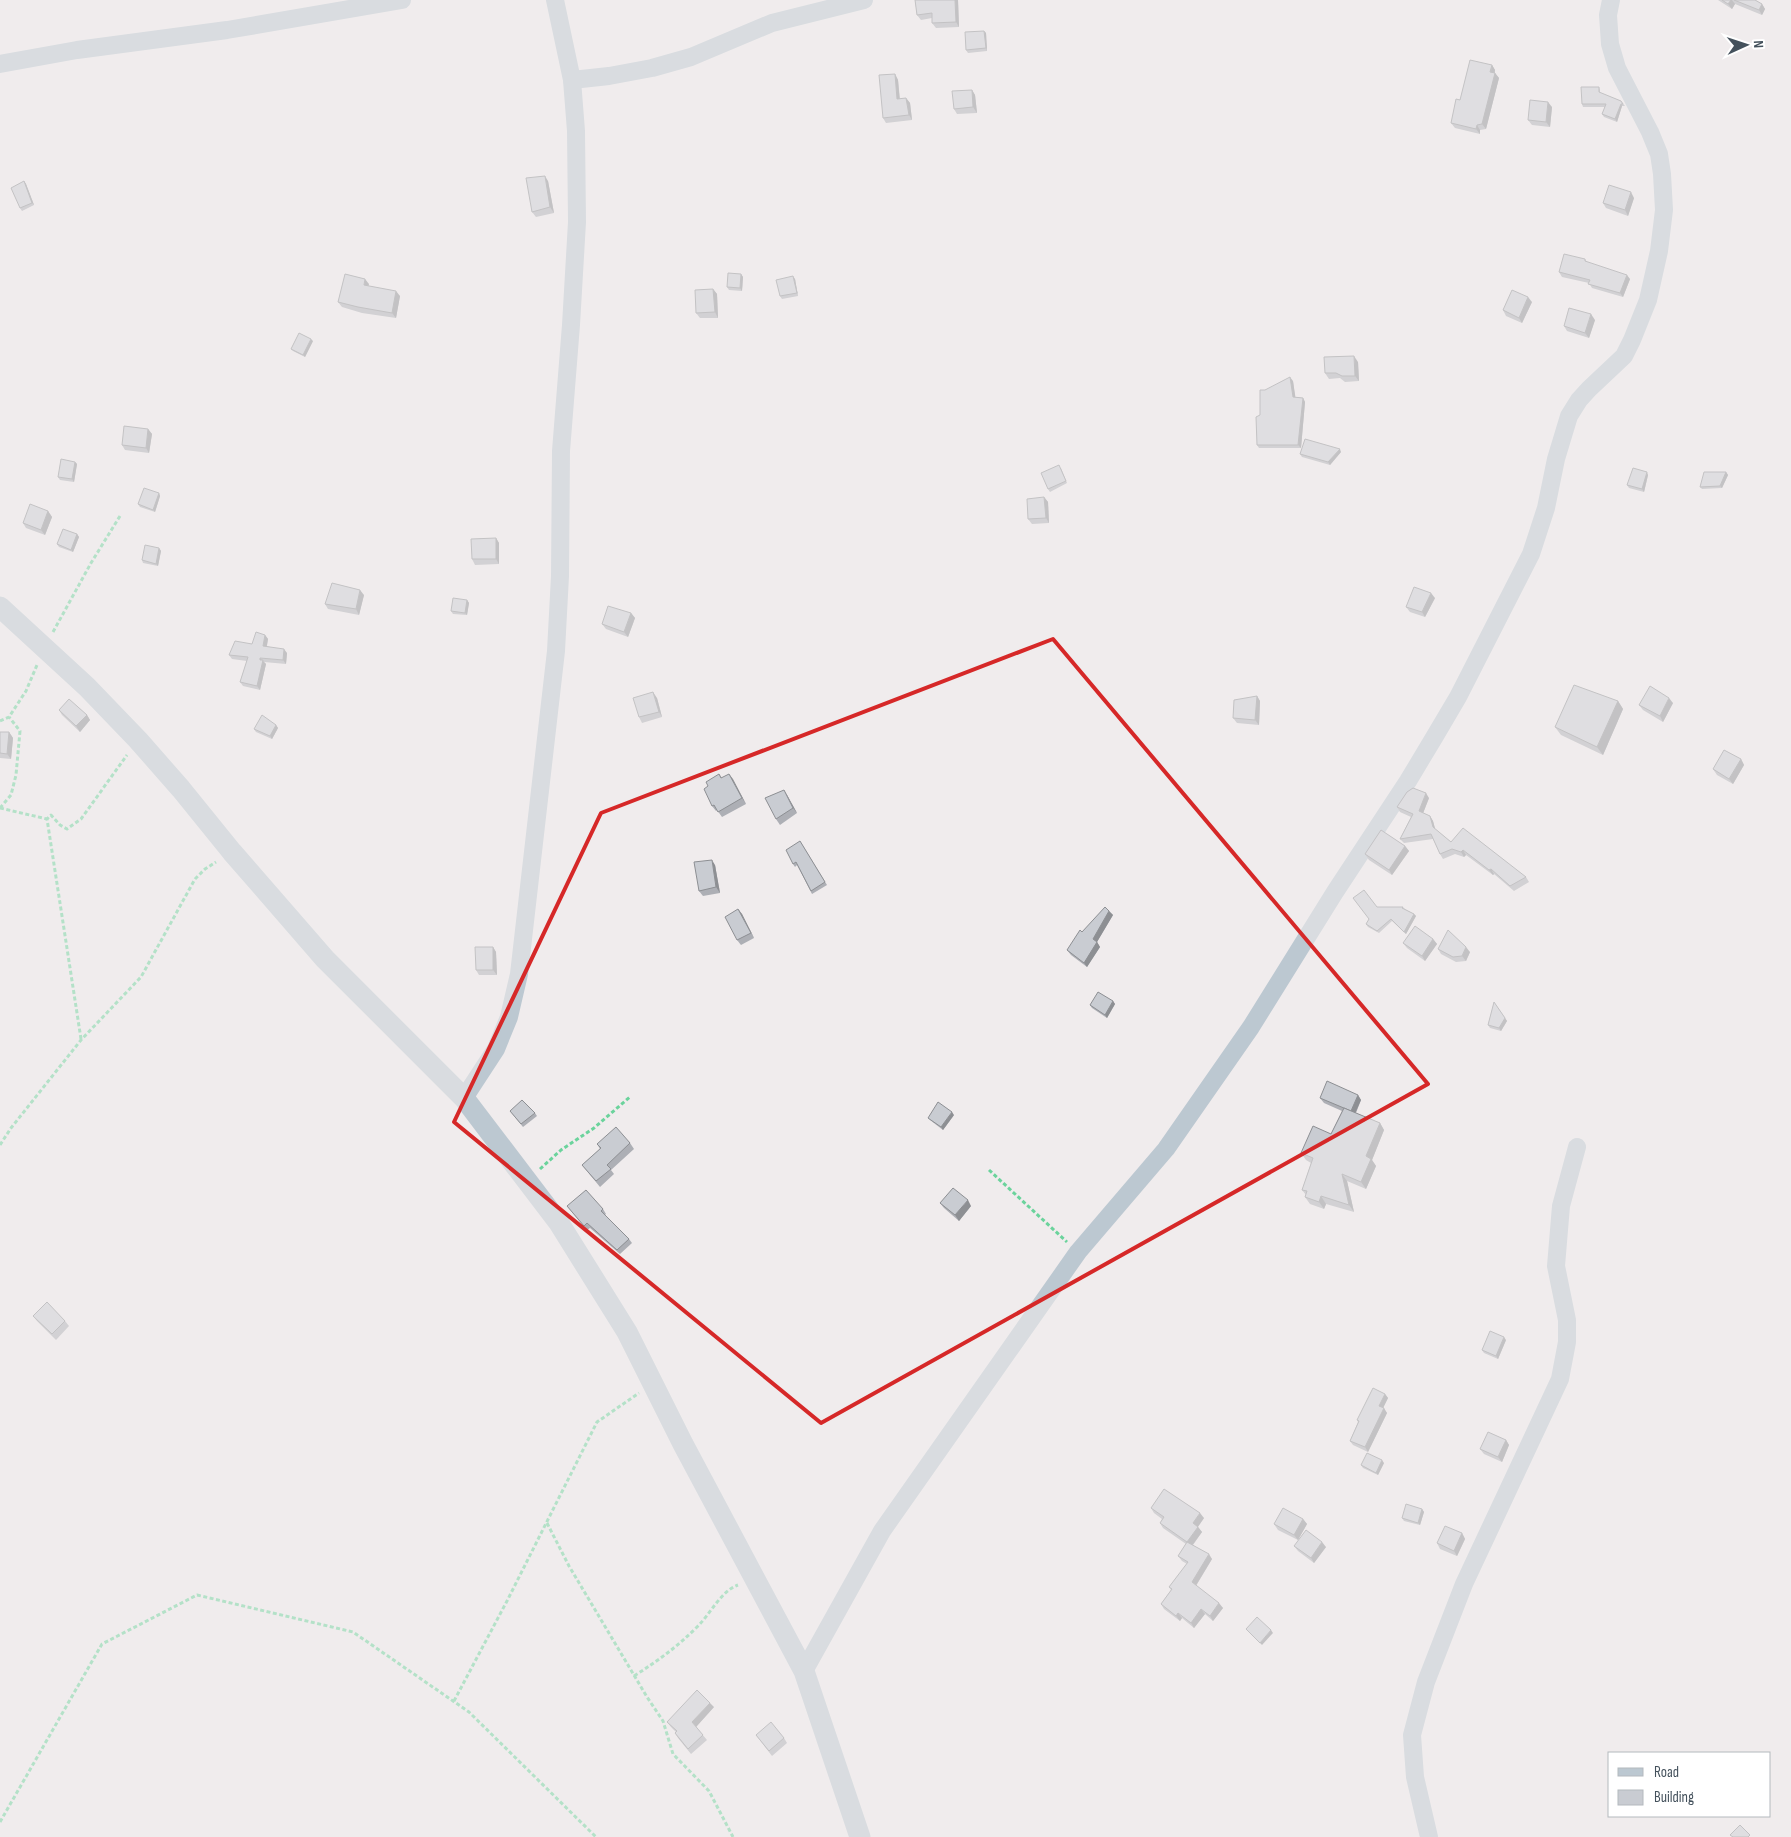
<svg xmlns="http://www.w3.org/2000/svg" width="1791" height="1837" viewBox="0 0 1791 1837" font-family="'Sofia Sans Condensed',sans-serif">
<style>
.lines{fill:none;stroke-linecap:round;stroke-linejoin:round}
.path{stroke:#6bd39c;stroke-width:3;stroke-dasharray:4 2.5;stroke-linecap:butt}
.minor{stroke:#bcc8d1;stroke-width:18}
.tertiary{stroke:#bcc8d1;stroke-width:21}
.wall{fill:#adafb5}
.shaded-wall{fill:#8d8f93}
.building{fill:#c9ccd2;stroke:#8d8f93}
.marked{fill:none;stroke:#d62828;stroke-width:4;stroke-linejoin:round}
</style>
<rect width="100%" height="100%" fill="#f0eced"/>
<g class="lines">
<g class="path">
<polyline points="53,632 91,563 120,516"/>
<polyline points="0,721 9,717 26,691 37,665"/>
<polyline points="0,808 11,795 16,775 20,731 9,717"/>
<polyline points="0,808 47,819"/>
<polyline points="81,1039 47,819 51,815 60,825 67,829 81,819 127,755"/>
<polyline points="0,1145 11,1128 81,1040 141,977 195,879 205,869 216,862"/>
<polyline points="540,1169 561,1150 594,1128 631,1096"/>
<polyline points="989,1170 1067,1242"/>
<polyline points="547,1523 569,1566 647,1697 663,1721 673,1754 709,1791 733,1837"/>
<path d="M634,1676C659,1660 677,1647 698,1626C711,1613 721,1591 738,1585"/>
<polyline points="454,1701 507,1601 597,1422 639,1393"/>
<polyline points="0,1822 102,1644 197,1595 353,1632 469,1712 596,1837"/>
</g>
<g class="minor">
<polyline points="0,64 77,50 227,30 402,0"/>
<polyline points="572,80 609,76 652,68 691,57 772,23 864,0"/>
<polyline points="464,1098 496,1049 509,1017 519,974 556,651 560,576 561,451 571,325 577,222 576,131 572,80 555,0"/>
<polyline points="804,1671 882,1531 1078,1252 1166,1149 1251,1027 1335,892 1408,781 1435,736 1458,697 1531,554 1546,508 1556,459 1569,416 1579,400 1589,389 1624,356 1632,340 1648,300 1659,251 1664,210 1662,174 1659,154 1650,132 1617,68 1610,44 1608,15 1611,0"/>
<polyline points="1429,1837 1415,1777 1412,1735 1426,1682 1464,1584 1560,1379 1567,1342 1567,1320 1556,1266 1561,1206 1577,1147"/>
</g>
<polyline class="tertiary" points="0,607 87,687 138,740 181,789 232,852 325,959 464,1098 559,1223 627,1332 683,1444 804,1671 860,1837"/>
</g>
<g class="wall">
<polygon points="915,0 958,0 959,27 936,28 932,23 932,18 921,20 917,15"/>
<polygon points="1718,0 1755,0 1762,4 1765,9 1762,15 1735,4 1732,9"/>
<polygon points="984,31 986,33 987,51 968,53 966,50"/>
<polygon points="1492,65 1495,70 1495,73 1499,78 1486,129 1480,130 1480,134 1455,128 1451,123 1460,100"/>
<polygon points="895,74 898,80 900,99 906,98 910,103 912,120 886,123 883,118"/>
<polygon points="1599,87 1600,90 1600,93 1621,101 1625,106 1622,106 1617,122 1604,117 1602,114 1605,107 1583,107 1582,104"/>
<polygon points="972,90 975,95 977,113 957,114 954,109"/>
<polygon points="1552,107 1550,127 1532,125 1528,120"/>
<polygon points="24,181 26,184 34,205 22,211 20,208"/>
<polygon points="548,181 554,213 536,217 532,212"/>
<polygon points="1634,198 1628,216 1606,208 1603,203"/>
<polygon points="1585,259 1587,262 1630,279 1623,297 1592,288 1589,283 1562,277 1559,272"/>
<polygon points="741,274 743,277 742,291 729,290 727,287"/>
<polygon points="795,279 798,296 782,299 780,296"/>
<polygon points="369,284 368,286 400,296 396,318 362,313 342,307 338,302"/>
<polygon points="713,289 717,294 718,318 700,318 696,313"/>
<polygon points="1532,302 1522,323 1506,316 1503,310"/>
<polygon points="1595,320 1589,338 1567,331 1564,326"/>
<polygon points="313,341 305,357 293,351 291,349"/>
<polygon points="1358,362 1359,381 1345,382 1340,378 1329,379 1325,373"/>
<polygon points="1293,381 1295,397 1303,398 1305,402 1301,448 1259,448 1257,445 1260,415 1265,390"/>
<polygon points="148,429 152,434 149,453 125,450 122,445"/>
<polygon points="1341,452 1330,465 1302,457 1300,454"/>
<polygon points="75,462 77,464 74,482 60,480 58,477"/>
<polygon points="1061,468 1067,483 1050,492 1048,489"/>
<polygon points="1726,472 1728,475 1722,488 1702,489 1700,487"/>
<polygon points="1648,475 1644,492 1629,488 1627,485"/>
<polygon points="159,493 160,496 155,512 140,507 138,504"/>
<polygon points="1044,497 1048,502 1049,523 1032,524 1028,519"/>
<polygon points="48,511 52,517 45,535 26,528 23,523"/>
<polygon points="77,534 79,537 73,552 59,547 57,544"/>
<polygon points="496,538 499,543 499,564 475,565 472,559"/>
<polygon points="159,548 161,551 158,566 143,563 142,560"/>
<polygon points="364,595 359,615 328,609 325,604"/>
<polygon points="1435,598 1425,617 1410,612 1406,607"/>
<polygon points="467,600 469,603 467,615 453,614 451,611"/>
<polygon points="631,613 635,618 628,637 606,629 602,624"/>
<polygon points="265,635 268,639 267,646 287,653 286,664 264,662 266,664 260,690 243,686 240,682 247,661 232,659 229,655 252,644"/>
<polygon points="1257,696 1260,701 1259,725 1237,723 1233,718"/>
<polygon points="657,698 662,717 642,723 639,717"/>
<polygon points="1618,701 1623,709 1603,755 1561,735 1555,727"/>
<polygon points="1673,703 1663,722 1643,710 1639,705"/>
<polygon points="59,710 87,715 90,720 80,732 62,715"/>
<polygon points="276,725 278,728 272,739 256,732 254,729"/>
<polygon points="0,732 9,732 13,738 11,759 0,758"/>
<polygon points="1741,759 1744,765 1733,784 1717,775 1713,769"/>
<polygon points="719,774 722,778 729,774 746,804 722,817 717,810 716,811 712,806 708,786"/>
<polygon points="784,790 787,795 797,813 780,825 776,819"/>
<polygon points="1429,798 1423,813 1430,816 1433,821 1435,829 1451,842 1526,877 1529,882 1514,891 1494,874 1493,875 1466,855 1464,857 1455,854 1443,859 1440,854 1433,839 1404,843 1400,839 1411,817 1400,812 1397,807"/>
<polygon points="800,841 827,885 812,894 797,865 795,867 793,864"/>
<polygon points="1405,846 1409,851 1392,875 1369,860 1365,854"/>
<polygon points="715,865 720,893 703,896 699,891"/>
<polygon points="1377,907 1403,907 1405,909 1414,914 1416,916 1406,934 1392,921 1379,933 1368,927 1366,924"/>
<polygon points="738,909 742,914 754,938 741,945 737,940"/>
<polygon points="1109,911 1113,915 1097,942 1100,947 1087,967 1071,955 1067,950 1082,932"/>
<polygon points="1433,939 1437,944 1425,961 1407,948 1403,943"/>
<polygon points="493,947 496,952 497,975 479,975 476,970"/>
<polygon points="1438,949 1470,952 1466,961 1456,962 1441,954"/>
<polygon points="1113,1001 1115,1004 1107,1018 1092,1008 1090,1005"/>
<polygon points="1494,1002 1507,1021 1501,1031 1490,1028 1488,1025"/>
<polygon points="1358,1095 1361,1100 1356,1113 1380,1123 1384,1130 1372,1160 1376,1166 1366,1189 1347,1181 1354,1212 1326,1204 1324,1209 1310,1204 1305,1197 1306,1195 1302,1190 1311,1163 1306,1160 1301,1153 1331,1134 1342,1111 1324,1103 1320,1098"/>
<polygon points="510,1111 535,1113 537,1116 523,1127"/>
<polygon points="954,1115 943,1130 930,1120 928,1118"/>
<polygon points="630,1143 634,1149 611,1170 614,1174 600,1187 582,1165 600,1149 597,1144"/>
<polygon points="940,1203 971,1206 959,1221 944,1208"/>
<polygon points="567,1206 603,1209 606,1214 605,1215 629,1239 632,1243 620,1254 590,1228 587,1230"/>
<polygon points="33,1316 65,1321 69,1326 56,1340 37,1321"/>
<polygon points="1506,1340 1498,1359 1484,1353 1482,1350"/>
<polygon points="1385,1394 1388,1398 1383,1408 1387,1413 1368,1452 1353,1445 1350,1441 1358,1422 1357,1420"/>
<polygon points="1506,1440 1509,1445 1502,1462 1484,1454 1480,1449"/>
<polygon points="1384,1463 1378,1475 1363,1468 1361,1465"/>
<polygon points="1151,1508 1204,1518 1198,1527 1202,1532 1193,1545 1212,1559 1196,1586 1223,1608 1213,1621 1205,1614 1194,1628 1182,1618 1180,1621 1164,1609 1161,1604 1171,1590 1169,1587 1187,1564 1182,1561 1178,1556 1186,1544 1163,1528 1160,1523 1162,1519 1154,1513"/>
<polygon points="1422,1509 1424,1512 1420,1525 1404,1521 1402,1518"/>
<polygon points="1303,1519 1307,1524 1298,1540 1278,1530 1274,1524"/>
<polygon points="1462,1533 1465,1539 1457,1556 1440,1549 1437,1543"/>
<polygon points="1294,1546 1326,1547 1314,1563 1298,1551"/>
<polygon points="714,1707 696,1727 707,1740 691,1754 678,1738 675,1733 676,1732 671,1727 667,1722"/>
<polygon points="756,1735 784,1738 787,1743 772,1756"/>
</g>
<g class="shaded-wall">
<polygon points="955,0 958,0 959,27 956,22"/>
<polygon points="1731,0 1732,0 1735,4 1732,9 1728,4"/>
<polygon points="1762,4 1765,9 1762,15 1759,10"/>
<polygon points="984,31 986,33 987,51 986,48"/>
<polygon points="1492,65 1495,70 1494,75 1495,73 1499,78 1486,129 1482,124"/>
<polygon points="895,74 898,80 900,104 897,99"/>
<polygon points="972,90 975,95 977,113 973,107"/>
<polygon points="906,98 910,103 912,120 909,115"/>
<polygon points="1548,102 1552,107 1550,127 1546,122"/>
<polygon points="1621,104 1622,106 1617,122 1615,119"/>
<polygon points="1477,125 1480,130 1480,134 1476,129"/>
<polygon points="545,176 548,181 554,213 550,207"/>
<polygon points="24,181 26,184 34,205 32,203"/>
<polygon points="1631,192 1634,198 1628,216 1625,210"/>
<polygon points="741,274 743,277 742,291 740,288"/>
<polygon points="1627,275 1630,279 1623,297 1620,293"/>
<polygon points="793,276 795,279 798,296 797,293"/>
<polygon points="365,279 369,284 367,290 364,285"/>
<polygon points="713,289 717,294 718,318 715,312"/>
<polygon points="396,291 400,296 396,318 392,313"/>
<polygon points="1528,297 1532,302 1522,323 1519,318"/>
<polygon points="1591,314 1595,320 1589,338 1585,333"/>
<polygon points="311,339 313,341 305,357 303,355"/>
<polygon points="1354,356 1358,362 1359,381 1355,376"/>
<polygon points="1290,377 1293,381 1296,401 1293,397"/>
<polygon points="1303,398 1305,402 1301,448 1298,445"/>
<polygon points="148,429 152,434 149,453 146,448"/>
<polygon points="1340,449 1341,452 1330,465 1328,462"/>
<polygon points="75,462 77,464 74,482 72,479"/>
<polygon points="1647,472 1648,475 1644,492 1642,489"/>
<polygon points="1726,472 1728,475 1722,488 1720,486"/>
<polygon points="159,493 160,496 155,512 153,510"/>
<polygon points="1044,497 1048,502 1049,523 1046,518"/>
<polygon points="48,511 52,517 45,535 41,530"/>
<polygon points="77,534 79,537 73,552 71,550"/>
<polygon points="496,538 499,543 499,564 496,559"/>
<polygon points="159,548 161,551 158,566 156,564"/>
<polygon points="360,590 364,595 359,615 356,609"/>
<polygon points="1431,593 1435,598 1425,617 1422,612"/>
<polygon points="467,600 469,603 467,615 465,613"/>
<polygon points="631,613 635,618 628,637 624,632"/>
<polygon points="265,635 268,639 266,650 263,646"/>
<polygon points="284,649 287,653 286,664 283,660"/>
<polygon points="260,658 266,664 260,690 257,686"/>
<polygon points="653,692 657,698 662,717 659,712"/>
<polygon points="1257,696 1260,701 1259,725 1255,720"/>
<polygon points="1669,698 1673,703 1663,722 1660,716"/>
<polygon points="1618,701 1623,709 1603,755 1597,747"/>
<polygon points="87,715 90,720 80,732 76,726"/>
<polygon points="276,725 278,728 272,739 270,736"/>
<polygon points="9,732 13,738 11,759 7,754"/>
<polygon points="1741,759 1744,765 1733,784 1729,779"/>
<polygon points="729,774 733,779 746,804 742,798"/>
<polygon points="784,790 787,795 797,813 793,808"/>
<polygon points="1426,793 1429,798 1422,816 1419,811"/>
<polygon points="1430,816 1433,821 1436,832 1433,827"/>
<polygon points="1405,846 1409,851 1392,875 1389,870"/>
<polygon points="1463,850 1466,855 1464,857 1461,852"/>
<polygon points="712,860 715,865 720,893 716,887"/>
<polygon points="1491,869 1494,874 1493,875 1489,870"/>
<polygon points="738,909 742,914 754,938 751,933"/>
<polygon points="1109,911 1113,915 1097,942 1100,947 1087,967 1084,963 1093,939"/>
<polygon points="1414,914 1416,916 1406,934 1404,932"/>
<polygon points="1433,939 1437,944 1425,961 1422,956"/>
<polygon points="493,947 496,952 497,975 493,970"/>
<polygon points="1466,947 1470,952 1466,961 1462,956"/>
<polygon points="1113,1001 1115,1004 1107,1018 1105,1015"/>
<polygon points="1505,1018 1507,1021 1501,1031 1499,1028"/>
<polygon points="1358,1095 1361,1100 1354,1116 1351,1111"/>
<polygon points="952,1112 954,1115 943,1130 941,1127"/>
<polygon points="1380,1123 1384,1130 1372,1160 1376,1166 1366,1189 1361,1182 1366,1156"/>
<polygon points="1342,1174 1347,1181 1354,1212 1349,1205"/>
<polygon points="1321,1196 1326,1204 1324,1209 1319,1202"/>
<polygon points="968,1200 971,1206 959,1221 955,1215"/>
<polygon points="1504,1337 1506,1340 1498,1359 1496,1356"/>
<polygon points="1385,1394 1388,1398 1382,1410 1379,1406"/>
<polygon points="1384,1408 1387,1413 1368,1452 1365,1447"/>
<polygon points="1506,1440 1509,1445 1502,1462 1498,1457"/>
<polygon points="1382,1460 1384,1463 1378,1475 1376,1473"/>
<polygon points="1422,1509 1424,1512 1420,1525 1418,1523"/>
<polygon points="1200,1513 1204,1518 1197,1528 1193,1523"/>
<polygon points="1303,1519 1307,1524 1298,1540 1294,1535"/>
<polygon points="1198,1527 1202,1532 1191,1547 1187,1542"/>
<polygon points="1462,1533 1465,1539 1457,1556 1454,1551"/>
<polygon points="1322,1542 1326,1547 1314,1563 1311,1558"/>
<polygon points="1209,1554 1212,1559 1195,1587 1192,1582"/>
<polygon points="1219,1603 1223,1608 1213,1621 1210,1616"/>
<polygon points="1201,1609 1205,1614 1194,1628 1191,1623"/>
<polygon points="1178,1613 1182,1618 1180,1621 1176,1616"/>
<polygon points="1271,1630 1273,1633 1262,1645 1260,1643"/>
<polygon points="710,1703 714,1707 696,1727 692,1722"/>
</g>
<g class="building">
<polygon points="915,0 955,0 956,22 932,23 932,13 917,15"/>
<polygon points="1722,0 1731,0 1728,4"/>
<polygon points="1734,0 1755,0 1762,4 1759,10"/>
<polygon points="984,31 986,48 966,50 965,32"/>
<polygon points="1470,60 1492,65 1490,72 1495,73 1482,124 1477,125 1476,129 1451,123 1456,99 1460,100"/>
<polygon points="895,74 897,99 906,98 909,115 883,118 879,75"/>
<polygon points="1581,87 1599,87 1599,92 1621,101 1623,104 1621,104 1615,119 1602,114 1606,104 1582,104"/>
<polygon points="972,90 973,107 954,109 952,91"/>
<polygon points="1530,100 1548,102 1546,122 1528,120"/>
<polygon points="545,176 550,207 532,212 526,178"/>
<polygon points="24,181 32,203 20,208 11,188"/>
<polygon points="1609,185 1631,192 1625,210 1603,203"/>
<polygon points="1564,254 1585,259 1585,261 1627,275 1620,293 1588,284 1590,280 1559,272"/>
<polygon points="728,273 741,274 740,288 727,287"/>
<polygon points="345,274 365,279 364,285 396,291 392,313 358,307 338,302"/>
<polygon points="793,276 797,293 780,296 776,280"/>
<polygon points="713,289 715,312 696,313 695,290"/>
<polygon points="1512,290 1528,297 1519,318 1503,310"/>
<polygon points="1569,308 1591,314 1585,333 1564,326"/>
<polygon points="299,333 311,339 303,355 291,349"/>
<polygon points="1354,356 1355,376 1342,376 1336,373 1325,373 1324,357"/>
<polygon points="1290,377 1293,397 1303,398 1298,445 1257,445 1256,417 1260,415 1260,390 1265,390"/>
<polygon points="124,426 148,429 146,448 122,445"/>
<polygon points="1305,439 1340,449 1328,462 1300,454"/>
<polygon points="61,459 75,462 72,479 58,477"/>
<polygon points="1059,465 1066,481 1048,489 1041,473"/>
<polygon points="1633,468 1647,472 1642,489 1627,485"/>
<polygon points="1704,472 1726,472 1720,486 1700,487"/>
<polygon points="144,488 159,493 153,510 138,504"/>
<polygon points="1044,497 1046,518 1028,519 1027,499"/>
<polygon points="30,504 48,511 41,530 23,523"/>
<polygon points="63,529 77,534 71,550 57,544"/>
<polygon points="496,538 496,559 472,559 471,539"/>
<polygon points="145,545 159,548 156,564 142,560"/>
<polygon points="332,583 360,590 356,609 325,604"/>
<polygon points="1414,587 1431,593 1422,612 1406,607"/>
<polygon points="453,598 467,600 465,613 451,611"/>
<polygon points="608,606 631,613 624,632 602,624"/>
<polygon points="256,632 265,635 263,646 284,649 283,660 260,658 260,660 263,660 257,686 240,682 248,657 229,655 235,641 252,644"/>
<polygon points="1574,685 1618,701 1597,747 1555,727"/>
<polygon points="1650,686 1669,698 1660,716 1639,705"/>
<polygon points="653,692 659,712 639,717 633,698"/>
<polygon points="1257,696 1255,720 1233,718 1234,700"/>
<polygon points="69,699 87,715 76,726 59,710"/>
<polygon points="262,715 276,725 270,736 254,729"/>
<polygon points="0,732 9,732 7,754 0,753"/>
<polygon points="1724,750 1741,759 1729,779 1713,769"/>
<polygon points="719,774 721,778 729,774 742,798 718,812 714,805 712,806 704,789 708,786 706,782"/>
<polygon points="1413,788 1426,793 1419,811 1430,816 1433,827 1451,842 1463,828 1526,877 1510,886 1491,869 1489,870 1463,850 1461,852 1452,849 1440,854 1431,834 1400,839 1413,814 1397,807 1407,792"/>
<polygon points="784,790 793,808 776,819 765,798"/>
<polygon points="1381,830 1405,846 1389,870 1365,854"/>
<polygon points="800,841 825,882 811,891 796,862 793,864 786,850"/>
<polygon points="712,860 716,887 699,891 694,862"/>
<polygon points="1364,890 1377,907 1403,907 1402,908 1414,914 1404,932 1391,919 1377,931 1366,924 1369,919 1353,898"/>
<polygon points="1105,907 1109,911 1093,939 1097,942 1084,963 1067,950 1080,930 1082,932"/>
<polygon points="738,909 751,933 737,940 725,917"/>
<polygon points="1415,926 1433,939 1422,956 1403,943"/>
<polygon points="1448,930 1466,947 1462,956 1453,957 1438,949"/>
<polygon points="475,947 493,947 493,970 476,970"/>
<polygon points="1098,992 1113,1001 1105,1015 1090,1005"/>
<polygon points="1494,1002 1505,1018 1499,1028 1488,1025"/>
<polygon points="1327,1081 1358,1095 1351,1111 1320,1098"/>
<polygon points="522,1100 535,1113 521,1124 510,1111"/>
<polygon points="938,1102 952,1112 941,1127 928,1118"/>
<polygon points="1344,1108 1380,1123 1366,1156 1371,1159 1361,1182 1342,1174 1349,1205 1321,1196 1319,1202 1305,1197 1307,1191 1302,1190 1313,1158 1301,1153 1313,1126 1331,1134"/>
<polygon points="616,1127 630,1143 607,1165 611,1169 596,1181 582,1165 601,1148 597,1144"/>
<polygon points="953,1188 968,1200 955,1215 940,1203"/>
<polygon points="586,1190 603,1209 601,1211 629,1239 617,1250 587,1223 584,1226 567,1206"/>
<polygon points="47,1302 65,1321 52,1334 33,1316"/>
<polygon points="1490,1331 1504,1337 1496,1356 1482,1350"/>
<polygon points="1373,1388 1385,1394 1379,1406 1384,1408 1365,1447 1350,1441 1359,1421 1357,1420"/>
<polygon points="1488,1432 1506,1440 1498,1457 1480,1449"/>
<polygon points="1367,1453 1382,1460 1376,1473 1361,1465"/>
<polygon points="1164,1489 1200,1513 1193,1523 1198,1527 1187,1542 1160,1523 1164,1517 1151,1508"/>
<polygon points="1406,1504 1422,1509 1418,1523 1402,1518"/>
<polygon points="1283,1508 1303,1519 1294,1535 1274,1524"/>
<polygon points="1445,1526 1462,1533 1454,1551 1437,1543"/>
<polygon points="1306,1530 1322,1542 1311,1558 1294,1546"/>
<polygon points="1187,1542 1209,1554 1192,1582 1219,1603 1210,1616 1201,1609 1191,1623 1178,1613 1176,1616 1161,1604 1172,1589 1169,1587 1188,1562 1178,1556"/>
<polygon points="1257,1617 1271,1630 1260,1643 1246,1629"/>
<polygon points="697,1690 710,1703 692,1722 703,1735 688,1749 675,1733 677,1731 667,1722"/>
<polygon points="771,1722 784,1738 769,1751 756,1735"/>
<polygon points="1740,1825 1750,1835 1748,1837 1733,1837 1730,1835"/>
</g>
<path d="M0 0H1791V1837H0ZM1053,639L1428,1084L821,1423L454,1122L601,813Z" fill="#f0eced" fill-opacity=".55" fill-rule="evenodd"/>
<path class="marked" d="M1053,639L1428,1084L821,1423L454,1122L601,813Z"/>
<rect x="1608" y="1752" width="162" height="65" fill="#ffffff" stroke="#b4b9be"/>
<rect x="1618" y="1768" width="25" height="8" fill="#bcc8d1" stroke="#b4b9be"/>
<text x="1654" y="1777" font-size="15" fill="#44515c">Road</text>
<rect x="1618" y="1790" width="25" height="15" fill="#c9ccd2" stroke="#b4b9be"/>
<text x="1654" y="1802" font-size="15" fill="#44515c">Building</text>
<g transform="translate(1746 45) rotate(87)" stroke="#ffffff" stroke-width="4" paint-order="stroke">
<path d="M0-4L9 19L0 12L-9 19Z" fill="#44515c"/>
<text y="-8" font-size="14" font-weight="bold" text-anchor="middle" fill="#44515c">N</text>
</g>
</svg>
